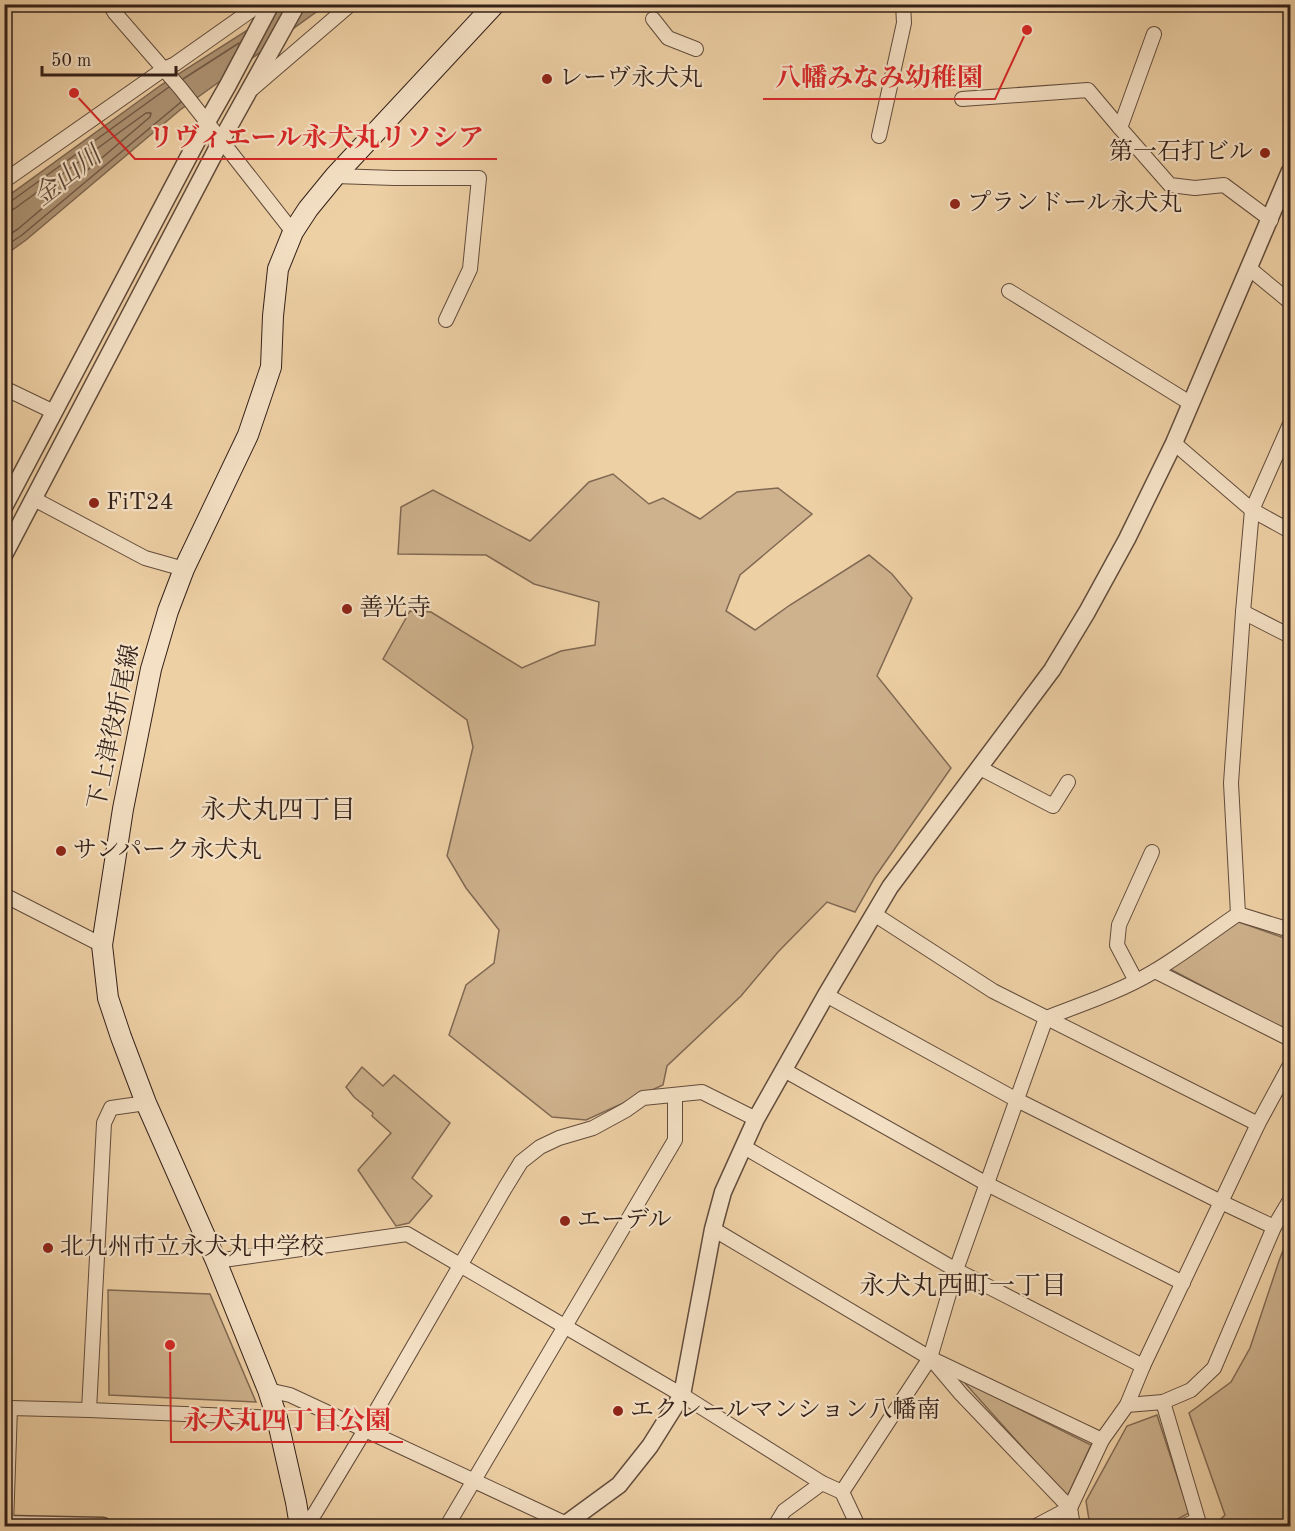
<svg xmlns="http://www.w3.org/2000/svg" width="1295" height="1531" viewBox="0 0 1295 1531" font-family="'Old Standard TT','Noto Serif JP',serif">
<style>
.green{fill:#ceb28d;stroke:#806953;stroke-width:1.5}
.water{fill:#ae9475;stroke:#7d6650;stroke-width:1.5}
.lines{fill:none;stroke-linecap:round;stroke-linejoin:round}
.shore{stroke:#705a47;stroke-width:1.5}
.minor-casing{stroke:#624c3c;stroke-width:16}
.tertiary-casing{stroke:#624c3c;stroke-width:19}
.secondary-casing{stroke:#332019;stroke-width:22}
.minor{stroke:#f4e0c4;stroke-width:14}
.tertiary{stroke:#f4e0c4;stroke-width:16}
.secondary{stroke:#f4e0c4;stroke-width:20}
.poi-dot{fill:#8f2418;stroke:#f4e0c4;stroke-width:2}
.labels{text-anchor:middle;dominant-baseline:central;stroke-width:4.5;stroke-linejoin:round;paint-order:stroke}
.poi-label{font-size:24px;fill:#332019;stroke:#f4e0c4;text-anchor:start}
.street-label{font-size:24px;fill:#332019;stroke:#f4e0c4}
.water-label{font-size:26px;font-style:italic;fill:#5e4939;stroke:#f4e0c4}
.neighbourhood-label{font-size:26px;fill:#332019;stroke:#f4e0c4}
.leader{fill:none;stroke:#d62828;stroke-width:2}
.callout-dot{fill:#d62828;stroke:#f4e0c4;stroke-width:2}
.callout-label{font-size:26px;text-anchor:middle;font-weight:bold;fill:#d62828;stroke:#f4e0c4;stroke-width:4.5;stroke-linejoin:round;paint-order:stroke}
</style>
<rect width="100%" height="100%" fill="#eed0a5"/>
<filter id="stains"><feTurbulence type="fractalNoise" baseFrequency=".00333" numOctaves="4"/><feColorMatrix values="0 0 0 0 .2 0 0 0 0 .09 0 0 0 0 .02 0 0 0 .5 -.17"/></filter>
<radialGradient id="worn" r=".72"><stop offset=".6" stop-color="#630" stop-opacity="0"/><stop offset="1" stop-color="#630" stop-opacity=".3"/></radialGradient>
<g class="green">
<polygon points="613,474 649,504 663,498 700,519 737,492 778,488 812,514 740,575 726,611 755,630 790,605 869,555 892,574 912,598 877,676 951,768 875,877 855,912 827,902 778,952 741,996 667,1066 663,1085 586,1120 552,1117 449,1035 466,985 494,963 499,930 466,888 447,856 473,747 467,720 383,659 410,611 431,612 522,668 561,651 595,645 599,602 534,584 486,555 398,554 401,507 433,490 530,541 589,482"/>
<polygon points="1236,921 1290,940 1290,1032 1168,968"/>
<polygon points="362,1067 383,1086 394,1075 450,1123 412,1178 432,1196 409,1223 396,1226 358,1170 391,1133 372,1116 373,1113 354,1097 346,1087"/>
<polygon points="1290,1232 1290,1526 1213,1526 1225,1515 1189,1413 1231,1382 1250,1348 1279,1261"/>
<polygon points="108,1290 210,1294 256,1402 109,1395"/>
<polygon points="963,1381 1091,1445 1067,1497"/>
<polygon points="1157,1415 1189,1513 1165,1526 1090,1526 1086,1501 1127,1426"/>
</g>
<polygon class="water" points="284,5 326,5 180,110 26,240 5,255 4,199 161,85 257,24"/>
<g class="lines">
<g class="shore">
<polyline points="183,79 239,43"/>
<polyline points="4,203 10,202 169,87"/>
<polyline points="4,211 14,209 146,113 151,113 150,117 18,229 4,238"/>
<polyline points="4,247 22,235 181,102"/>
</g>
<g class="minor-casing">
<g id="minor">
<polyline points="110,4 115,13 181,89 293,232"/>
<polyline points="653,19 668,38 696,49"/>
<polyline points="1154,34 1120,128 1170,185 1195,188 1224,185 1271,220"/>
<polyline points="252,89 351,4"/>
<polyline points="962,99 1088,90 1120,128"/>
<polyline points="879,136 904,23 903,4"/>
<polyline points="335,176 394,178 479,178 470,269 446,320"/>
<polyline points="4,181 164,69 175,64 260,4"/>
<polyline points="1250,269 1290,302"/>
<polyline points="1009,291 1190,403"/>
<polyline points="4,388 54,412"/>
<polyline points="1174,443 1252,510 1290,531"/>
<polyline points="34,499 145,558 184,569"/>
<polyline points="1243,612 1290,636"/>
<polyline points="980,768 1053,806 1068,782"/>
<polyline points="4,895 102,945"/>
<polyline points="874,914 993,991 1258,1124"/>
<polyline points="1238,914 1231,783 1243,612 1252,510 1290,424"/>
<polyline points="1238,914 1290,930"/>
<polyline points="1155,971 1290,1039"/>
<polyline points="1136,981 1117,945 1119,925 1152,852"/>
<polyline points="826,995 1017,1100 1221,1202 1274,1227"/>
<polyline points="784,1070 987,1184 1183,1283"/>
<polyline points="744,1147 956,1270 1143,1366"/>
<polyline points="713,1229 930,1358 1102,1440"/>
<polyline points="216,1261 407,1234 682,1395 822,1483 842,1492 858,1526"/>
<polyline points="934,1362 961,1394 1070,1508 1073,1526"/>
<polyline points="268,1390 290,1395 571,1526"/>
<polyline points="1163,1402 1198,1520 1184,1526"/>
<polyline points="1127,1405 1163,1402 1191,1390 1214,1368 1274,1227 1290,1200"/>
<polyline points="89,1410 104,1123 111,1108 146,1103"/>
<path d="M842,1492L930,1358L956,1270L1046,1018C1082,1004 1119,992 1153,972C1182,955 1210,933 1238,914"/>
<polyline points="6,1526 10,1408 89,1410 277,1418"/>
<polyline points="304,1526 315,1513 365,1430 505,1188 521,1162 540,1147 559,1138 593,1128 626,1110 643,1098 702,1092 756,1119"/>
<polyline points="447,1526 675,1140 675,1095"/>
<polyline points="775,1526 784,1511 822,1483"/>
<polyline points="1036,1526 1070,1508 1102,1440 1127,1405 1143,1366 1221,1202 1258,1124 1290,1065"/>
</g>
</g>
<g class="tertiary-casing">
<g id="tertiary">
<polyline points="4,507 207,122 228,85 271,4"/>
<polyline points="4,555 221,141 297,4"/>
<polyline points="4,1524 103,1526"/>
<polyline points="563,1526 619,1485 650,1446 682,1395 713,1229 723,1192 756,1119 826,995 890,887 1052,670 1087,612 1127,539 1174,443 1290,171"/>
</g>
</g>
<g class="secondary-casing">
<polyline id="secondary" points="300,1526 296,1502 277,1418 268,1390 216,1261 146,1103 121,1037 108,998 102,945 123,809 151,669 168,611 184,569 248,435 271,367 273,316 278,269 293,232 308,209 335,176 495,4"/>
</g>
<use href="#minor" class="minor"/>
<use href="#tertiary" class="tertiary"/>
<use href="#secondary" class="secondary"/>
</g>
<g class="poi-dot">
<circle cx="547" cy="79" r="6"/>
<circle cx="1265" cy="153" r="6"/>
<circle cx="955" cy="204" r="6"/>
<circle cx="94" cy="503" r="6"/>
<circle cx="347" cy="609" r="6"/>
<circle cx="61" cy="851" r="6"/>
<circle cx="565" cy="1221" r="6"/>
<circle cx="48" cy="1248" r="6"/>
<circle cx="618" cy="1411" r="6"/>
</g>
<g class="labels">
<g class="poi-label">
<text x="559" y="79">レーヴ永犬丸</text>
<text x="1253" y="153" text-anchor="end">第一石打ビル</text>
<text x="967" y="204">プランドール永犬丸</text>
<text x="106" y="503">FiT24</text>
<text x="359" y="609">善光寺</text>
<text x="73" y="851">サンパーク永犬丸</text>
<text x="577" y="1221">エーデル</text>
<text x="60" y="1248">北九州市立永犬丸中学校</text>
<text x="630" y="1411">エクレールマンション八幡南</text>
</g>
<g class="street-label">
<text transform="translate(115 727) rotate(-78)">下上津役折尾線</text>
</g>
<g class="water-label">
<text transform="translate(68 177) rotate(-38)">金山川</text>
</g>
<g class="neighbourhood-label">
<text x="278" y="811">永犬丸四丁目</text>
<text x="963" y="1287">永犬丸西町一丁目</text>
</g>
</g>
<path class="leader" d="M1027 30L995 99H763M74 93L135 159H497M170 1345L171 1442H403"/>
<g class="callout-dot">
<circle cx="1027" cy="30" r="6"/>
<circle cx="74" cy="93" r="6"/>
<circle cx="170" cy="1345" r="6"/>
</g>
<g class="callout-label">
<text x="879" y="86">八幡みなみ幼稚園</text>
<text x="316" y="146">リヴィエール永犬丸リソシア</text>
<text x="287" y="1429">永犬丸四丁目公園</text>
</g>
<rect width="1295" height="1531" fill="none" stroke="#eed0a5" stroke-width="24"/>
<rect x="6" y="6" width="1283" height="1519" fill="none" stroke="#332019" stroke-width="3"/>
<rect x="12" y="12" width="1271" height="1507" fill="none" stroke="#332019" stroke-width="1.5"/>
<path d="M42 66v9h134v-9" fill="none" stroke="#332019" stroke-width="3"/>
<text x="51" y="66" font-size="18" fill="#332019" stroke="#f4e0c4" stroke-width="4.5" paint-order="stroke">50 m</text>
<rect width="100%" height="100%" filter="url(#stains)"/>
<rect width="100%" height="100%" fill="url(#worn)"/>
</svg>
